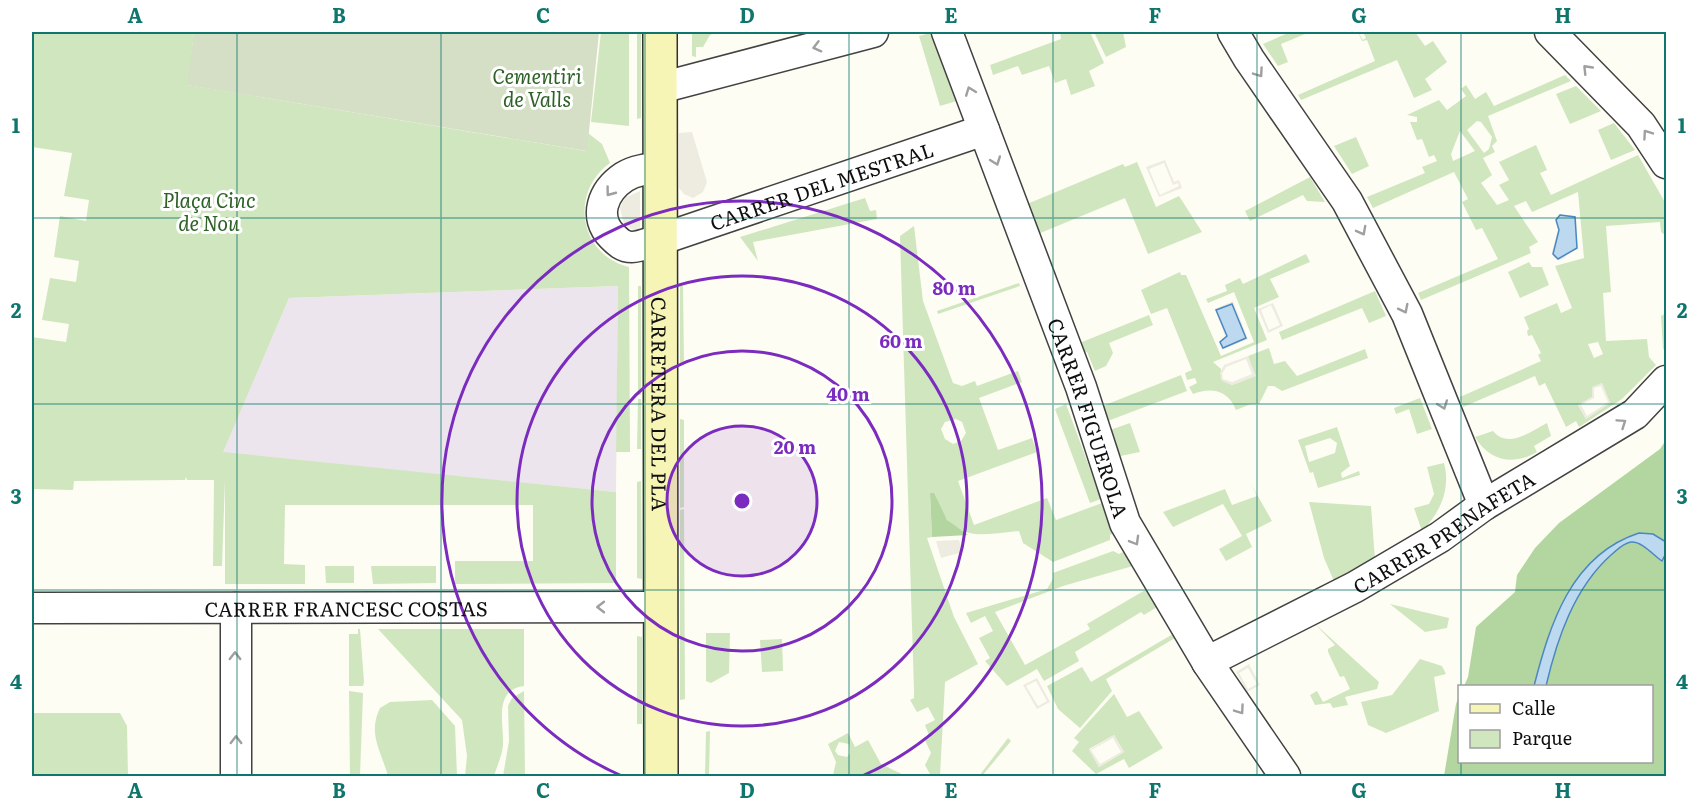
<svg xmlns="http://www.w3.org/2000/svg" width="1698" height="808" viewBox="0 0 1698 808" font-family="Literata,serif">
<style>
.industrial{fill:#ede5ed}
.green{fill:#d0e6bf;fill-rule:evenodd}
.forest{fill:#b3d5a0}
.cemetery{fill:#d4dfc5}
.plaza{fill:#eeece1;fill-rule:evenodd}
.water{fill:#bcd9f0;stroke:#4b87c0;stroke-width:1.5}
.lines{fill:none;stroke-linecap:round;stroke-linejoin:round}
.minor-casing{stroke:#424242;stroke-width:33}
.secondary-casing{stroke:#313131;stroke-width:36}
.minor{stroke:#fff;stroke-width:30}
.secondary{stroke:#f7f5b5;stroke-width:33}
.oneway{stroke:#9f9f9f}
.grid{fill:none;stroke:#0f766e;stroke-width:1.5;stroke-opacity:0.55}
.ring{fill:none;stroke:#7b2cbf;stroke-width:3}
.labels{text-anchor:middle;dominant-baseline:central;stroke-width:6;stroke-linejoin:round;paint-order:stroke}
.park-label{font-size:20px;font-style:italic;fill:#2d6126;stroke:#fff}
.street-label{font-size:20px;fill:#0f0f0f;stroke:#fff}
.centre{fill:#7b2cbf;stroke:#fff;stroke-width:3}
.ring-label{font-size:18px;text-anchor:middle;font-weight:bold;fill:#7b2cbf;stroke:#fff;stroke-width:6;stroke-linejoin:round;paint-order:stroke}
.neatline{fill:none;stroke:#0f766e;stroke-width:2}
.grid-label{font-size:20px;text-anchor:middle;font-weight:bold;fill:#0f766e}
</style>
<rect width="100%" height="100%" fill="#fefdf3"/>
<polygon class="industrial" points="618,286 616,492 222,453 289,298"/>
<g class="green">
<path d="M32,32H194L188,85L586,151L588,133L602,144L610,163C569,192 579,255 629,267L630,452H616L618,286L289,298L223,452L616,492V583L455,584V561H533V505H285L284,564L305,565V584H225V480L222,566H213L214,480H187L186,477L185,480L74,481L73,490L32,489V337L66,342L69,324L42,320L50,278L76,282L79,261L54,257L60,216L86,221L89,200L64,196L72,153L32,147Z"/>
<polygon points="601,32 629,32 629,126 591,122"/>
<polygon points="637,32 641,32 641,118 637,119"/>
<polygon points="692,32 717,32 710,35 703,47 696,47 696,57 692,56"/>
<polygon points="934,32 960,100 940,106 919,36"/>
<polygon points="1060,32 1090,32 1104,63 1089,71 1095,86 1071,95 1066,79 1055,83 1049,66 1022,75 1018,66 993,75 990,65 1061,39"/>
<polygon points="1094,32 1123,32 1126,47 1106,57"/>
<polygon points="1290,32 1310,32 1281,44 1288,62 1278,66 1263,44"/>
<polygon points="1358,32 1363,40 1366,38 1363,32 1415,32 1425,46 1433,41 1447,62 1425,79 1432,90 1414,98 1397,60 1301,100 1298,95 1375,61 1367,40 1362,41"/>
<path d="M1565,75L1571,81L1488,116L1497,141L1492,146L1495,152L1483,158L1492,175L1481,183L1497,205L1509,200L1499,185L1509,180L1499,162L1536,145L1547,170L1540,173L1551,195L1638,155L1666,204V236L1661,232L1660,222L1606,226L1611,292L1603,293L1606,341L1647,339L1649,357L1656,365L1622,399L1579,427L1576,421L1566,427L1545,383L1539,386L1535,376L1463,407L1460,397L1541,361L1538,355L1541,353L1532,335L1528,336L1527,331L1529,329L1524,317L1557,303L1561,313L1572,308L1555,266L1584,258L1578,192L1532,212L1526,201L1514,206L1538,242L1529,247L1531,253L1421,300L1418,293L1498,259L1482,228L1476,230L1462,202L1468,199L1454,172L1373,208L1367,197L1425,173L1422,167L1437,161L1434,155L1429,157L1422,139L1417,140L1410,122H1417V117L1407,115L1439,100L1447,110L1466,96L1461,89L1466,85L1475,99L1486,92L1494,106ZM1477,121L1481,122L1492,137L1489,149L1484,153L1467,130ZM1460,131L1475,151L1453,161L1451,154ZM1598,342L1603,354L1594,358L1588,344ZM1602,383L1610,403L1586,419L1578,405L1592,397L1593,388Z"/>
<polygon points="1576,86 1601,111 1570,124 1556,94"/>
<polygon points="1614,123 1635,150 1611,160 1598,130"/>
<polygon points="1356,137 1369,166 1352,174 1334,146"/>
<polygon points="1137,162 1156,207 1179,196 1202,232 1148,254 1125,198 1038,234 1027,204 1123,164 1125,167"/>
<polygon points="1310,177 1325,202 1307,201 1303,195 1250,221 1245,211"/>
<polygon points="865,198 870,211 876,210 877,219 753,242 758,261 740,237"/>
<path d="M914,226L923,301L953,383L962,386L975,381L977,386L1018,371L1022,382L979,398L998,450L1032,438L1037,452L958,481L974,525L1047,498L1056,520L1102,503L1114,533L1110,535V540L1053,562L1023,543L1019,531C995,533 966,541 948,521C940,512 940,501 930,494L932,537L927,538L954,617L978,664L945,682L940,776H931L925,765L931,753L924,738L929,735L925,725L935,720L928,707L917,712L910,700L914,698V691L900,236ZM956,419L962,422L966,433L961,441L953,444L945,439L941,429L945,422Z"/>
<path d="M1306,254L1310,262L1270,279L1279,297L1254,308L1267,340L1213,362L1221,369V379L1232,385L1255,376L1248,356L1269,348L1274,364L1285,361L1297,376L1365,349L1368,358L1282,391L1274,386H1268L1259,404H1251L1236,410C1228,390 1211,387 1193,394L1189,387L1197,383L1195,378L1187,380L1185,373L1192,370L1167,308L1151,314L1141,290L1180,272L1181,275H1186L1221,356L1254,342L1234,292L1208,303L1206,299L1227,291L1225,285L1240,278L1243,284Z"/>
<polygon points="1529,262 1532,267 1542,267 1549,285 1520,298 1508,272"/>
<polygon points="1019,283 1020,286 938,314 937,311"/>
<polygon points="1666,285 1666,352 1663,349 1661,316 1666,313"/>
<rect x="638" y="286" width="3" height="109"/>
<polygon points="680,286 683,286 684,364 680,365"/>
<polygon points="1375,291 1386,316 1369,323 1362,308 1282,340 1279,332"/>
<polygon points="1149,315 1153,325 1109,343 1113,353 1106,366 1095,371 1087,352 1081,354 1077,344"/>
<polygon points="1181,375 1187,391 1105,422 1100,407"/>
<polygon points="1420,398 1432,429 1417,434 1409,409 1396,414 1394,408"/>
<polygon points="638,399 641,399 641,449 637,449"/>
<polygon points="1066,404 1101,499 1090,503 1055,409"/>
<polygon points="680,419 684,420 684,507 680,508"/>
<polygon points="1130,423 1140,452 1120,456 1110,430"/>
<path d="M1547,423L1551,436L1534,446L1537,452C1513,466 1489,461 1475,437L1493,431C1508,449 1530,432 1547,423Z"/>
<path d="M1337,427L1350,466L1341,473L1342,478L1359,471L1360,475L1318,488L1313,472L1310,473L1298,440ZM1330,438L1337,443L1335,453L1309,462L1305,446Z"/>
<path d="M1444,463C1451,489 1440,513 1422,531L1414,508L1429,504L1434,494L1427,467Z"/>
<polygon points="641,481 642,579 637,578 637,482"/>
<polygon points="1251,484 1272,521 1246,534 1252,547 1226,561 1219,549 1242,536 1223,504 1173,527 1163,512 1225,489 1232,505 1257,496"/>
<polygon points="1309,502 1371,506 1375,560 1334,581 1324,558"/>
<polygon points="684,509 685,699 680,700 680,510"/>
<polygon points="1113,551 1119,554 1125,551 1133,566 1063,586 995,612 1025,665 1090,629 1087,624 1147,589 1157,607 1144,615 1141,612 1075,652 1079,661 1044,681 1037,669 1007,686 985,661 990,658 979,638 993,631 985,616 971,623 966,613 1047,589 1053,579 1053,573"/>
<polygon points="325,566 354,566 354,583 326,583"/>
<polygon points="371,566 436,566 436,583 373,584"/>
<polygon points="1390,604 1449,618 1447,628 1425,632"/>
<polygon points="1314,623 1379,682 1377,689 1345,697 1348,705 1333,708 1330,703 1315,705 1310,695 1317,691 1323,702 1350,689 1344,676 1340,677 1328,652 1328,649 1335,645"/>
<polygon points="358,629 360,629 364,682 363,686 349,686 349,634 358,634"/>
<path d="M378,629H524V686C493,690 504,723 503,745C502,756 497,766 494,776H465L467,756L462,720Z"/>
<polygon points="706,633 730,633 729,673 711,683 706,681"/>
<polygon points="1173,634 1175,638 1106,679 1112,691 1080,728 1058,709 1047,686 1082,667 1091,682"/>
<polygon points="637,636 642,637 642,724 637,724"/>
<polygon points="782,639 783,671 762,672 760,640"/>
<polygon points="1420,659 1442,666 1446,674 1434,677 1439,711 1386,733 1368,725 1361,702 1392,695"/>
<polygon points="349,691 363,693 360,776 350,776"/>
<polygon points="524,691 525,776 503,776 509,741 508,706 512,698"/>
<path d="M1114,694L1127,717L1139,711L1163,748L1129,768L1124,759L1096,774L1072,751L1079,742L1074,738ZM1114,735L1124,752L1099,767L1089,749Z"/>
<path d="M432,700L455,726L457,776H388C382,753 367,734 380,708L390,702Z"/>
<polygon points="32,713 120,713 127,726 128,776 32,776"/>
<polygon points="710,731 709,776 705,776 706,732"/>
<path d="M848,733L855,747L868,740L881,764L906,776L833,775L836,762L828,744ZM839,742L849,744L850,753L847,757L838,755L835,751Z"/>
<polygon points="1008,738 1011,741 982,776 979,776"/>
</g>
<g class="forest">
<polygon points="1666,440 1666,776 1444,776 1456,704 1459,696 1460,762 1652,762 1652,686 1464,686 1468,677 1476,627 1515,592 1517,575 1535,548 1559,523 1660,449"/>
<polygon points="930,493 934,493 947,520 968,535 932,537"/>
</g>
<polygon class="cemetery" points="194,32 599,32 587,151 187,85"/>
<g class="plaza">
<polygon points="692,132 707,182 703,192 693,198 684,194 679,188 679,133"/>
<path d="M1165,160L1174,182L1179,180L1182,188L1159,197L1146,167ZM1164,163L1173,185L1178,183L1179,186L1160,195L1149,169Z"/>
<polygon points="640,191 640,230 636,232 624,224 620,208 625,198"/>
<path d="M1559,214L1576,216L1578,249L1567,253L1565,258L1560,260L1554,258L1552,252L1558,230L1555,220ZM1560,215H1567L1568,251L1564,257L1558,259L1555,257V249L1559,230L1556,222Z"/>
<polygon points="1233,301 1248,339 1222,350 1219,342 1225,336 1215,309"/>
<path d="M1273,303L1283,326L1268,333L1258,309ZM1271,305L1280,325L1269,330L1261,310Z"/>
<path d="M1248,356L1256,376L1232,385L1222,381L1220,373L1224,365ZM1246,359L1252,374L1232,382L1223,379L1222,374L1226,367Z"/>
<path d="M1602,383L1610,403L1586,419L1578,405L1592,397V387ZM1601,386L1608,402L1587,416L1581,405L1594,398V388Z"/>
<polygon points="959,540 963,552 941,558 936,541"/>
<path d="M1249,664L1260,685L1247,692L1236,672ZM1248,668L1257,684L1248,689L1239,673Z"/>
<path d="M1037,678L1050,702L1037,709L1023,685ZM1036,681L1047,701L1038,706L1026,686Z"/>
<path d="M1114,735L1124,752L1099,767L1089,750ZM1113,738L1121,752L1100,764L1091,750Z"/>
</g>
<g class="water">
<polygon points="1560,215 1575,217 1577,248 1558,259 1553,254 1559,230 1556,220"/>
<polygon points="1232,304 1246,338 1223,348 1220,342 1227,336 1216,310"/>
<path d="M1639,533L1653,534L1666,542V553L1662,561C1653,555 1642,541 1631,542C1623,543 1617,550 1611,555C1574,588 1557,639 1546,686H1534C1550,624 1571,555 1639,533Z"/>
</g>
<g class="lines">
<g class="minor-casing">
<g id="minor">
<path id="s1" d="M947,32L1081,387L1125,523L1209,665L1285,776"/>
<polyline points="1233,32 1249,59 1347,201 1407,314 1484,505"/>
<polyline points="1550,32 1641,125 1666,163"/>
<polyline points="660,88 873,32"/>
<path id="s2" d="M660,168C648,169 635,170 624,177C603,191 593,217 612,236C618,242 623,247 632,247C640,247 651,242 659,240L984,130"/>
<path id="s3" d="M32,608L659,607"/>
<polyline points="236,608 236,776"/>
<path id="s4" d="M1207,662L1355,587L1440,537L1484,505L1635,414L1666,381"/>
</g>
</g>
<g class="secondary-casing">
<g id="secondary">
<path id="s5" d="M660,32L661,776"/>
</g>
</g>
<use href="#minor" class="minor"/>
<use href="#secondary" class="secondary"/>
</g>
<defs><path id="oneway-chevron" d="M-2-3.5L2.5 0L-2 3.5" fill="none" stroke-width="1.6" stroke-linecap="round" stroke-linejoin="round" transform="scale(1.5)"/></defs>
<g class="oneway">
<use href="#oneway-chevron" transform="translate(817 47) rotate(165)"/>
<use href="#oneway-chevron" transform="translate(1587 69) rotate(-134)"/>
<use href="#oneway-chevron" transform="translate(1259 73) rotate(55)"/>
<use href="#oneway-chevron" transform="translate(970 91) rotate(-111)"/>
<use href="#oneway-chevron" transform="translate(1647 134) rotate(-125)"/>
<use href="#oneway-chevron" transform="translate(996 161) rotate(70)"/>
<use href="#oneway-chevron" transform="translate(610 192) rotate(127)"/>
<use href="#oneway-chevron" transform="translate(1362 231) rotate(62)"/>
<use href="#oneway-chevron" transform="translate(1404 309) rotate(63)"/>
<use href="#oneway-chevron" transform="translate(1443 405) rotate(70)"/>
<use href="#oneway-chevron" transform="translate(1622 423) rotate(-34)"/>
<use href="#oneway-chevron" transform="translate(1135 541) rotate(60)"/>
<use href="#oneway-chevron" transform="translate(601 607) rotate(180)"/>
<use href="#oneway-chevron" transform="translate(235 656) rotate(-90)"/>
<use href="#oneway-chevron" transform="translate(1240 710) rotate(55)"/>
<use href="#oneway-chevron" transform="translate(236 740) rotate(-90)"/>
</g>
<path class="grid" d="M237,32V776M441,32V776M645,32V776M849,32V776M1053,32V776M1257,32V776M1461,32V686M32,218H1666M32,404H1666M32,590H1666M1461,762V776"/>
<circle cx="742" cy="501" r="75" fill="#7b2cbf" fill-opacity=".12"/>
<g class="ring">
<circle cx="742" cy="501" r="75"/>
<circle cx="742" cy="501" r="150"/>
<circle cx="742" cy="501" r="225"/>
<path d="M622 776A300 300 0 1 1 862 776"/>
</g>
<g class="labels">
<g class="park-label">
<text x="537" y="75">Cementiri<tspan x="537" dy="23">de Valls</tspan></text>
<text x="209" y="199">Plaça Cinc<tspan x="209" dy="23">de Nou</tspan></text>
</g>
<g class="street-label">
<text stroke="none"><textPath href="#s2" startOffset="330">CARRER DEL MESTRAL</textPath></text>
<text stroke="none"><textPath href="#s5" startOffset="372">CARRETERA DEL PLA</textPath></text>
<text stroke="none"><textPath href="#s1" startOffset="411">CARRER FIGUEROLA</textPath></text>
<text stroke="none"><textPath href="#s4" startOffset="270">CARRER PRENAFETA</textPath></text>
<text stroke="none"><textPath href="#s3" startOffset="314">CARRER FRANCESC COSTAS</textPath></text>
</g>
</g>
<circle cx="742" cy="501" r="9" class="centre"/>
<g class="ring-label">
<text x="954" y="295">80 m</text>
<text x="901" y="348">60 m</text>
<text x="848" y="401">40 m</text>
<text x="795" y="454">20 m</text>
</g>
<rect width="1698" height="808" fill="none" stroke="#ffffff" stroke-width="66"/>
<rect x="1458" y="685" width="195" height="78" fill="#ffffff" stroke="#9f9f9f" stroke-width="1.5"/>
<rect x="1470" y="704" width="30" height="9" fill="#f7f5b5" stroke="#9f9f9f" stroke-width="1.5"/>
<text x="1512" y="715" font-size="18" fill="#0f0f0f">Calle</text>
<rect x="1470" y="730" width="30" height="18" fill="#d0e6bf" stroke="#9f9f9f" stroke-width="1.5"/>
<text x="1512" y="745" font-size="18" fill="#0f0f0f">Parque</text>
<rect x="33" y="33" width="1632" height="742" class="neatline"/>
<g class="grid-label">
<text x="135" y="23">A</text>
<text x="339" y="23">B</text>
<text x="543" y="23">C</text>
<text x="747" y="23">D</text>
<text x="951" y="23">E</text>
<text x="1155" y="23">F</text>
<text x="1359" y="23">G</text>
<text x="1563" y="23">H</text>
<text x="16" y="133">1</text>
<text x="1682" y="133">1</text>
<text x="16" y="318">2</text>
<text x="1682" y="318">2</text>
<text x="16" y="504">3</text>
<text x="1682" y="504">3</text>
<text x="16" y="689">4</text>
<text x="1682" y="689">4</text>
<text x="135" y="798">A</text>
<text x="339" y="798">B</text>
<text x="543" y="798">C</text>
<text x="747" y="798">D</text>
<text x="951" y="798">E</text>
<text x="1155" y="798">F</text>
<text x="1359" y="798">G</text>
<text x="1563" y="798">H</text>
</g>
</svg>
